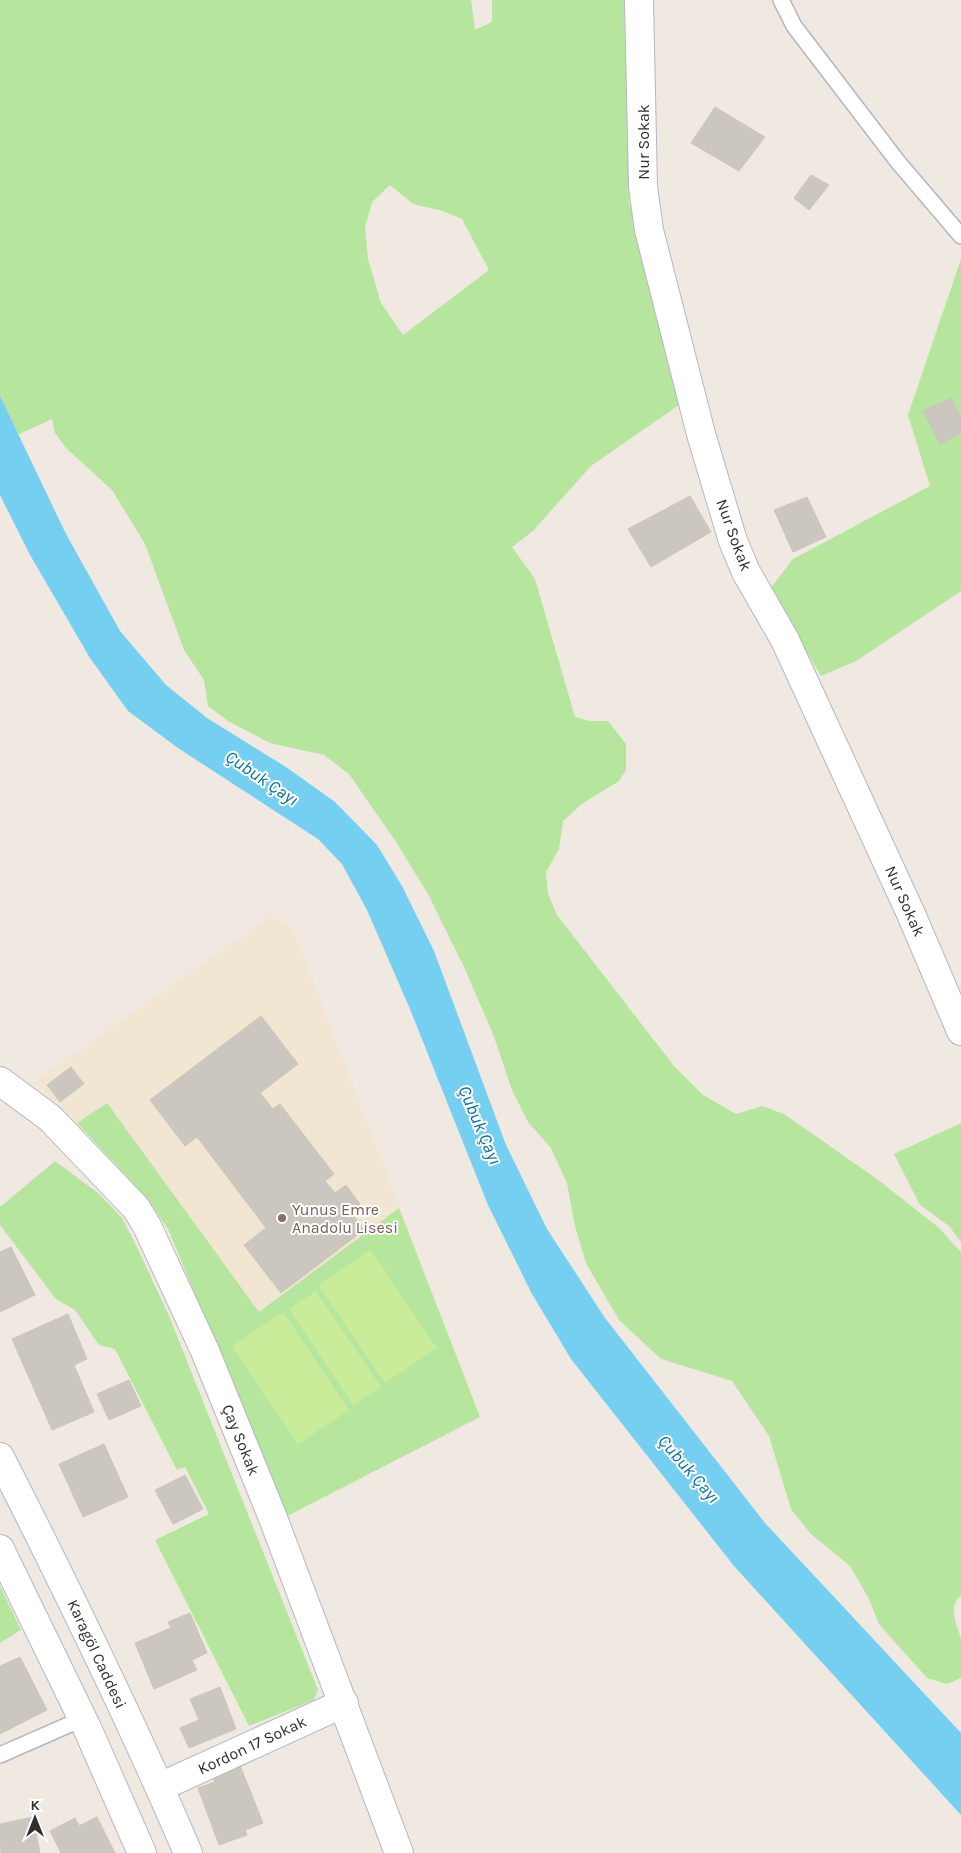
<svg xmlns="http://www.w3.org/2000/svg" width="961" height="1853" viewBox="0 0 961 1853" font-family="Karla,sans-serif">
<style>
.education{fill:#f0e6d1}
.green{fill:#b6e59e;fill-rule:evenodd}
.pitch{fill:#c9ec9a}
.water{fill:#75cff0}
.building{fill:#cbc7bf;stroke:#cbc5ba}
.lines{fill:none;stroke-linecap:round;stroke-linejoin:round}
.service-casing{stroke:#b4b7c1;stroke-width:18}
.minor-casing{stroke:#b4b7c1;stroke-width:30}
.secondary-casing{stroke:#b4b7c1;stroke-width:30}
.service{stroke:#fff;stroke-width:15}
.minor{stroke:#fff;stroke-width:28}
.secondary{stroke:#fff;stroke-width:28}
.education-dot{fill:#8d6e63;stroke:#fff;stroke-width:2}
.labels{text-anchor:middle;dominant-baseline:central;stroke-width:4;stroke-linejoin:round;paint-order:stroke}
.street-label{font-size:16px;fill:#2e2e2e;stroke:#fff}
.education-label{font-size:16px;fill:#785e54;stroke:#fff;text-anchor:start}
.water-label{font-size:18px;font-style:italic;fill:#0d6fa3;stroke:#fff}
</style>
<rect width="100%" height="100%" fill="#efe9e1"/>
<polygon class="education" points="271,916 292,927 480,1417 287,1516 168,1229 147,1198 66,1111 34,1082"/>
<g class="green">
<path d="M0,0H471L475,30L492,22V0H624L629,201L679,405L591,466L533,531L512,547L535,579L575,717L590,721H608L626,744V770L619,781L583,803L563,821L559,849L546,872L548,894L557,915L674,1066L703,1095L736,1114L762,1106L784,1114L877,1179L938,1227L961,1252V1595C947,1608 957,1624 961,1639C961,1650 961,1666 961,1678L947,1684L927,1678L879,1624L868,1597L850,1566L811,1534L791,1509L769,1436L732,1381L661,1359L619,1320L586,1263L575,1226L567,1183L551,1148L528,1122L512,1090L493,1034L464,967L428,894L396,842L349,774L324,755L270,743L228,721L208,706L204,680L184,650L145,544L112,490L66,448L55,433L52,419L0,443ZM390,185L413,204L443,211L462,219L489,270L403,335L381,303L368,259L365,228L372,202Z"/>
<polygon points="961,259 961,591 856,661 821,676 770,589 793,559 930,486 908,415"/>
<polygon points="107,1103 259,1312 399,1208 480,1417 287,1516 168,1229 147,1198 77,1123"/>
<polygon points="961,1123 961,1242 949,1226 920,1205 894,1154"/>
<polygon points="55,1161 98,1193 122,1218 137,1247 169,1316 318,1690 314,1700 249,1726 155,1540 209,1514 185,1467 177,1470 115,1349 99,1345 75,1310 56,1299 0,1225 0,1207"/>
<polygon points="0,1586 21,1630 0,1643"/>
</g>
<g class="pitch">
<polygon points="370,1250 437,1348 385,1383 318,1285"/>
<polygon points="316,1291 381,1387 353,1405 289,1309"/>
<polygon points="283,1312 349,1410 298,1444 232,1346"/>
</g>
<polygon class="water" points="0,396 66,534 120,631 166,685 207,718 286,767 335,802 377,845 402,886 434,951 506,1145 547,1229 605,1318 765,1523 961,1733 961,1815 734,1566 571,1359 532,1294 488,1205 410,1009 367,910 342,864 318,839 178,748 128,711 90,658 30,555 0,495"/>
<g class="building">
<polygon points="715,107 765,137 739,171 691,143"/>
<polygon points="811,175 829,185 809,210 794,198"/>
<polygon points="951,398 961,417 961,433 940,444 923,411"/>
<polygon points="690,496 711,532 651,567 628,529"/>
<polygon points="807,497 826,537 793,552 774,510"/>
<polygon points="261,1016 298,1064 260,1093 273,1109 280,1104 334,1174 325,1181 335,1193 346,1185 360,1204 351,1212 364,1230 281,1293 244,1245 266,1228 197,1137 185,1146 150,1100"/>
<polygon points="71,1067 84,1084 60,1102 47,1085"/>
<polygon points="11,1247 35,1295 0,1312 0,1252"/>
<polygon points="68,1314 87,1359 74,1365 94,1412 52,1430 12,1339"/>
<polygon points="129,1380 141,1406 109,1420 97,1394"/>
<polygon points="104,1444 128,1497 83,1517 59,1464"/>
<polygon points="185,1475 203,1509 173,1524 155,1490"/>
<polygon points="190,1613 207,1653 192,1660 197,1670 154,1689 135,1643 171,1628 168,1622"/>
<polygon points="20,1657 47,1710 0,1734 0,1666"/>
<polygon points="220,1687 236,1729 189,1748 180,1728 199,1720 190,1699"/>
<polygon points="239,1763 263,1823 245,1830 247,1835 219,1845 198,1788 215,1782 211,1773"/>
<polygon points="33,1817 40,1853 1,1853 0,1824"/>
<polygon points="97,1817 115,1853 61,1853 50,1831 75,1818 79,1826"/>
</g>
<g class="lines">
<g class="service-casing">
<g id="service">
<polyline points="781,0 794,26 898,162 961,236"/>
<polyline points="0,1755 82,1719"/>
</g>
</g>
<g class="minor-casing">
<g id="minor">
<polyline points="639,0 643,187 649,230 701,434 733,541 746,572 785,640 911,914 961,1031"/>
<polyline points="0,1081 50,1118 136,1208 147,1226 205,1351 273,1518 399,1853"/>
<polyline points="160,1787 344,1703"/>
</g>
</g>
<g class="secondary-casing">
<g id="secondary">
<path d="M0,1457C66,1587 131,1719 188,1853"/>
<polyline points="0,1549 88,1730 142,1853"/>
</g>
</g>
<use href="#service" class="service"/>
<use href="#minor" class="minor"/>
<use href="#secondary" class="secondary"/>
</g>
<circle class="education-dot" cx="282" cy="1218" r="5"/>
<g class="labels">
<g class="street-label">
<text transform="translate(643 142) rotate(-90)">Nur Sokak</text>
<text transform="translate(734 535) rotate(70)">Nur Sokak</text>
<text transform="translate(905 901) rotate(66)">Nur Sokak</text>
<text transform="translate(241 1440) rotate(68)">Çay Sokak</text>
<text transform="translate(97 1654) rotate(65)">Karagöl Caddesi</text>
<text transform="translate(252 1745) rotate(-25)">Kordon 17 Sokak</text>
</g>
<g class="education-label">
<text x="292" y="1209">Yunus Emre<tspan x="292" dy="18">Anadolu Lisesi</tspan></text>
</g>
<g class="water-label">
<text transform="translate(262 778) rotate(34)">Çubuk Çayı</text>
<text transform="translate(480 1125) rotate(67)">Çubuk Çayı</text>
<text transform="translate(689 1469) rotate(49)">Çubuk Çayı</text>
</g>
</g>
<g transform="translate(35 1818)" stroke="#ffffff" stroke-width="4" paint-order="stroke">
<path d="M0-4L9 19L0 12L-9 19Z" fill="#2e2e2e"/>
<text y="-8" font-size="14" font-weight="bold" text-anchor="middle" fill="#2e2e2e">K</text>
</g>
</svg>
